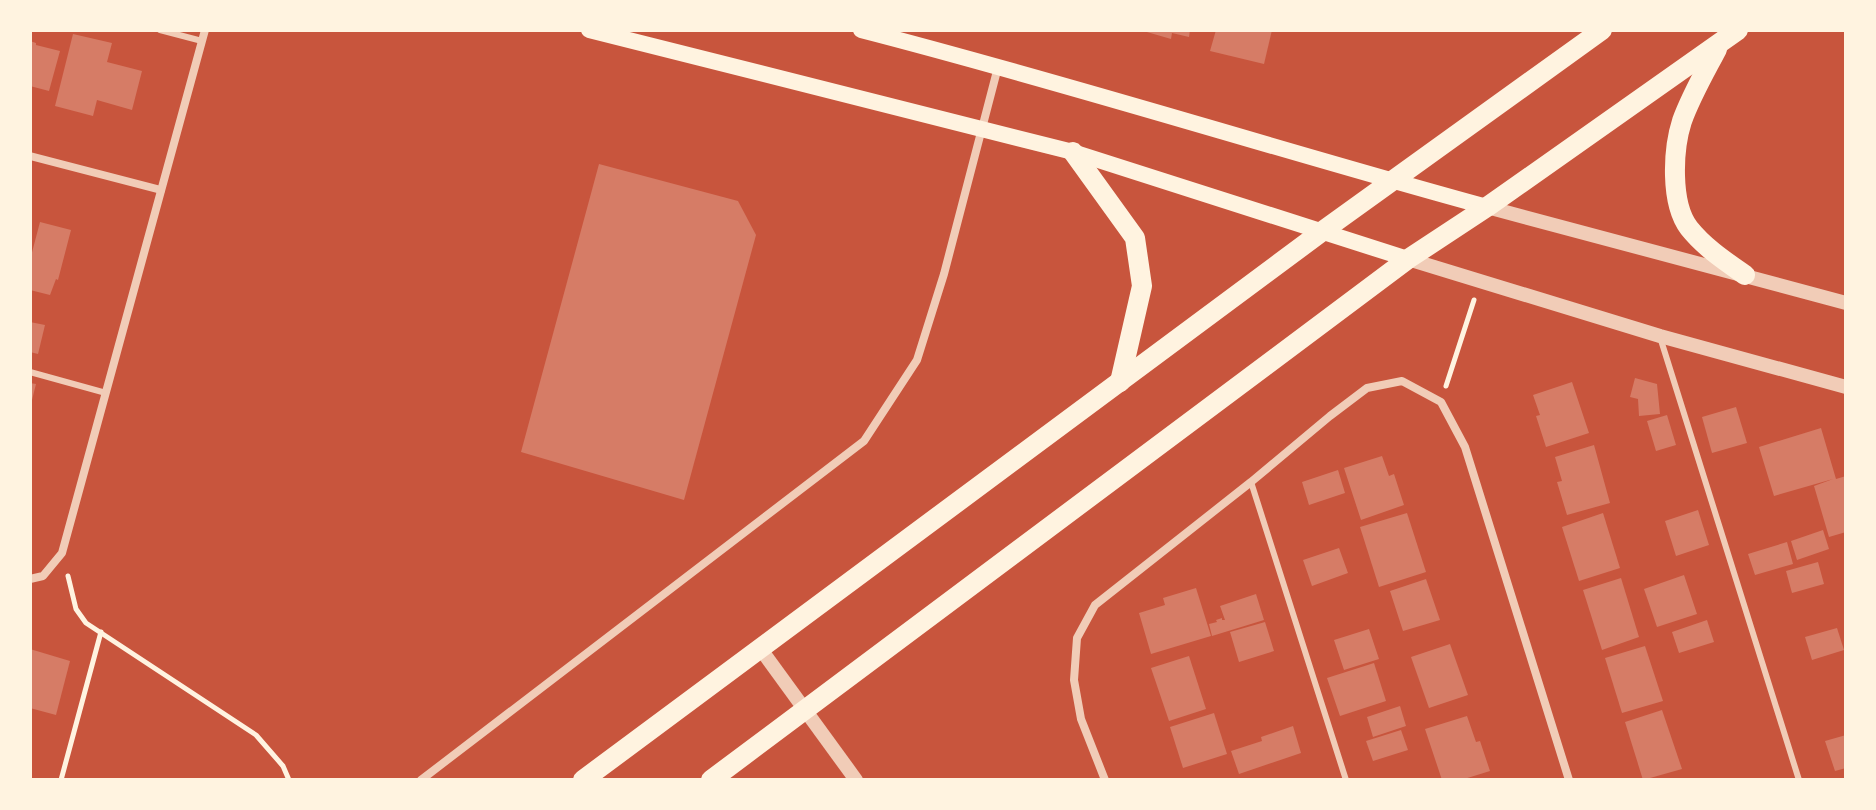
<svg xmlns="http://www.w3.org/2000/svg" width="1876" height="810" viewBox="0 0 1876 810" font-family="'Space Grotesk',sans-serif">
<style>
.building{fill:#d67c66}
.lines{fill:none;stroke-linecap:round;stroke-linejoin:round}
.path{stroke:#fff3e0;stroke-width:5}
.service{stroke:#f1ccb7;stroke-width:6}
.minor{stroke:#f1ccb7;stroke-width:8}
.tertiary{stroke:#f1ccb7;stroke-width:14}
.secondary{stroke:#fff3e0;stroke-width:16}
.primary{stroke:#fff3e0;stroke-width:20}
</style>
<rect width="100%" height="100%" fill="#c8553d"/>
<g class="building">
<polygon points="1140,30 1190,30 1189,37 1172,33 1171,39"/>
<polygon points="1216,30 1272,30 1264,64 1210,51"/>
<polygon points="73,34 112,43 107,62 142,71 132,110 97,100 93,116 55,106"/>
<polygon points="30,41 36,43 36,45 60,51 49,91 30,86"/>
<polygon points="599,164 738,201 756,235 684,500 521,452"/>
<polygon points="40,222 71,230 58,280 56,279 50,295 30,290 30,260"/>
<polygon points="30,322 45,325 38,354 30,352"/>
<polygon points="1635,378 1657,384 1660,414 1639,416 1638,399 1630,397"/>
<polygon points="1572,382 1589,433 1546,447 1536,416 1540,415 1533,395"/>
<polygon points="30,383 36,384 31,404 30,404"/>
<polygon points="1736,407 1747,443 1712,453 1702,417"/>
<polygon points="1667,415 1676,445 1656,451 1647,421"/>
<polygon points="1821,428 1836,479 1846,476 1846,532 1829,537 1814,486 1833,479 1774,496 1759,447"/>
<polygon points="1594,445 1610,503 1567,515 1557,482 1562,481 1555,457"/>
<polygon points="1382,456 1389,476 1394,474 1404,505 1361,520 1344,468"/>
<polygon points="1338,470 1345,493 1309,505 1302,482"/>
<polygon points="1698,510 1709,545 1676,556 1665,521"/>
<polygon points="1407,513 1426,572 1379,587 1360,527"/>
<polygon points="1603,513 1620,568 1579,581 1562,527"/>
<polygon points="1823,530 1829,549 1797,560 1791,541"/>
<polygon points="1787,542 1793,564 1755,575 1748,554"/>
<polygon points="1339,548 1348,573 1312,586 1303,560"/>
<polygon points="1818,562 1824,584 1792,593 1786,571"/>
<polygon points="1684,575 1697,614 1657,627 1644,589"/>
<polygon points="1621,578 1639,637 1602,650 1583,590"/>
<polygon points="1426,579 1440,620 1403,631 1390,591"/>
<polygon points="1196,588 1211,636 1151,654 1139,613 1165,605 1163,598"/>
<polygon points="1256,594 1264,620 1212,636 1209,624 1217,622 1216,620 1222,618 1222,620 1225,620 1220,606"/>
<polygon points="1707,620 1714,642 1679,653 1672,632"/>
<polygon points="1265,622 1274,651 1239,662 1230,632"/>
<polygon points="1837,628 1844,650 1812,660 1805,637"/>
<polygon points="1369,629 1379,659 1344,670 1334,640"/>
<polygon points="1450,644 1468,695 1429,708 1411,657"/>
<polygon points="1645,646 1663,701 1622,713 1605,658"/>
<polygon points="30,649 70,661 56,715 30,708"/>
<polygon points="1189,656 1206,709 1169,721 1151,668"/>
<polygon points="1374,663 1386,701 1340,716 1327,678"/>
<polygon points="1400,706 1406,726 1373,737 1367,717"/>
<polygon points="1662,710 1682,769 1643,780 1625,722"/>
<polygon points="1214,713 1227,754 1183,768 1170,727"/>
<polygon points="1467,716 1476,742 1480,741 1490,771 1461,780 1442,780 1425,729"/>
<polygon points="1293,726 1301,753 1239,774 1231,751 1262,741 1261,737"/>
<polygon points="1401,730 1408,750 1373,761 1366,741"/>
<polygon points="1846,735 1846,768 1835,771 1825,741"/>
</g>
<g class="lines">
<g class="path">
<polyline points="1446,386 1474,300"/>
<polyline points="68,576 76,609 86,623 256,735 283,766 289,780"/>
<polyline points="61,780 101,632"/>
</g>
<g class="service">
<polyline points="160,30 202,41"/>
<polyline points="1660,337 1799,780"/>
<polyline points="30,372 106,393"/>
<polyline points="1251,482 1346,780"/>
</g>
<g class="minor">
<polyline points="30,156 161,190"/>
<polyline points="30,579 43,576 62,553 205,30"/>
<polyline points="421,780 864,441 917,360 944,274 998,67"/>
<polyline points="1105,780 1081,719 1074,680 1077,638 1095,605 1251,482 1330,416 1367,388 1402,381 1441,402 1465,447 1569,780"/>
</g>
<g class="tertiary">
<polyline points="1487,207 1846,303"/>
<polyline points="1408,259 1660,336 1846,387"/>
<polyline points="760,648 856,780"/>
</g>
<g class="secondary">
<polyline points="589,30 1073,152 1408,259"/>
<path d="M861,30C1071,84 1278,150 1487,207"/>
</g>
<g class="primary">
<path d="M1717,49C1705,72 1691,96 1682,121C1673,149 1670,203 1689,228C1704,247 1725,261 1745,275"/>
<polyline points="1073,152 1135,238 1142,286 1120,382"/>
<polyline points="583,780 1324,230 1602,30"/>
<polyline points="711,780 1408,259 1487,207 1738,30"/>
</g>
</g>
<rect width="1876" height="810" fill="none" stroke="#fff3e0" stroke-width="64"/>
</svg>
